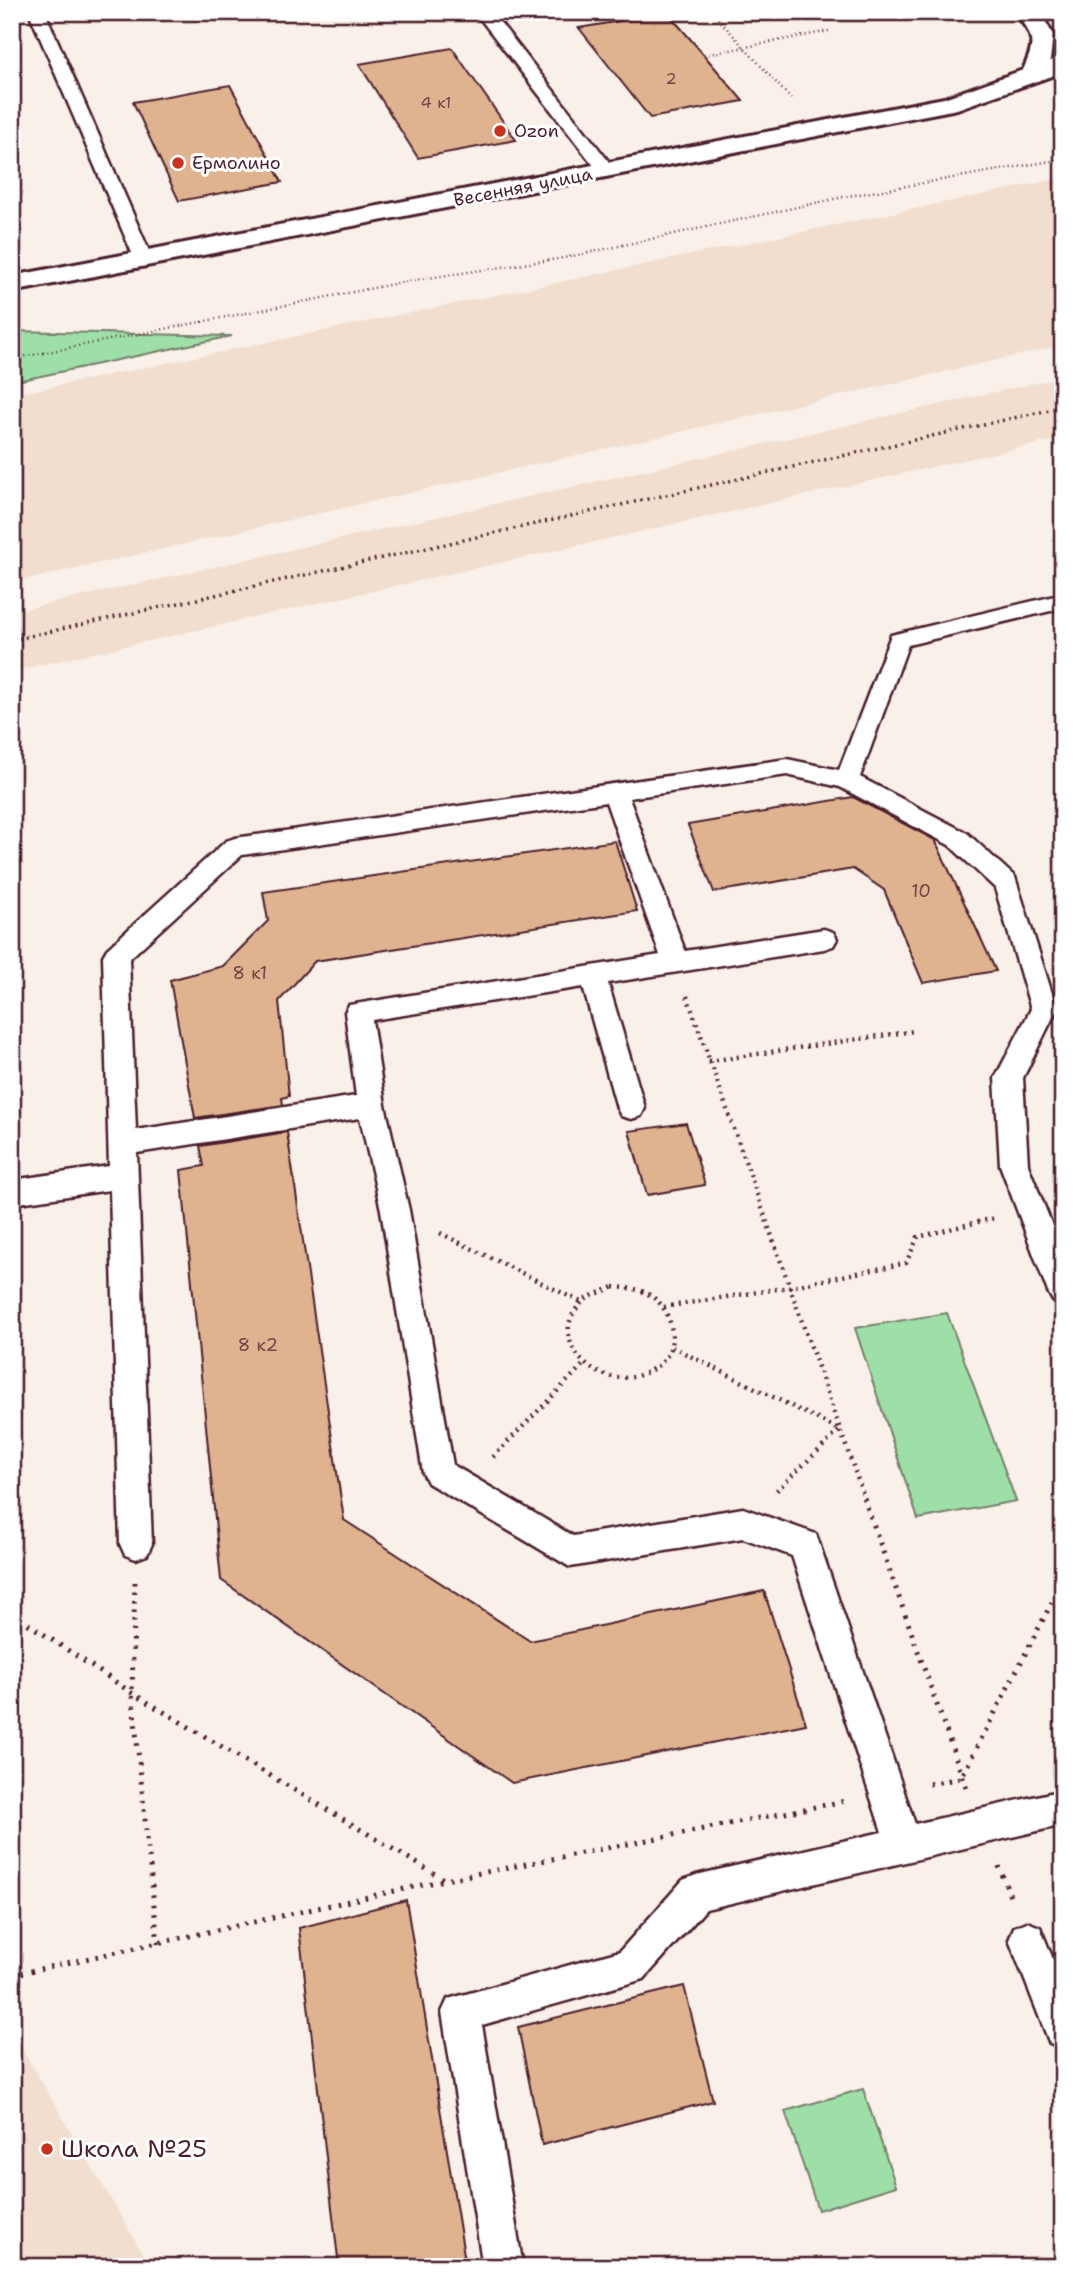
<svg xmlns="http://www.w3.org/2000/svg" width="1075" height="2279" viewBox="0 0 1075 2279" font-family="'Shantell Sans',sans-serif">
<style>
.built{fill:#f1dece}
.green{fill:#9edfa9;stroke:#747f6a;stroke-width:2}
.building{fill:#dfb390;stroke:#4a1f2b;stroke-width:2}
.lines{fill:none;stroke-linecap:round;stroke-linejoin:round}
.lane-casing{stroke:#4a1f2b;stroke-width:5}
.street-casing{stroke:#4a1f2b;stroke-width:6}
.path-far3{stroke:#4a1f2b;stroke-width:2.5;stroke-dasharray:1 3.5;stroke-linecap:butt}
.path-far2{stroke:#4a1f2b;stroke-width:3.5;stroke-dasharray:2 4.5;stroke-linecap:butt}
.path-far1{stroke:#4a1f2b;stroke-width:4.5;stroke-dasharray:2 5;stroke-linecap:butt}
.path{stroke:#4a1f2b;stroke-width:5;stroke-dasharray:2.5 7;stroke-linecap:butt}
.lane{fill:#fff;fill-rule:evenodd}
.street{fill:#fff;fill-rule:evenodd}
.poi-dot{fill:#c8321e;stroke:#fff;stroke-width:2.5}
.labels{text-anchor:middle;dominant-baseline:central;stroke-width:6;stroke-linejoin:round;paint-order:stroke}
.far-number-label{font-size:16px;fill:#6f4444}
.far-poi-label{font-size:18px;fill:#4a1f2b;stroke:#fff;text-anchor:start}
.far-street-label{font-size:18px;fill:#4a1f2b;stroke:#fff}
.number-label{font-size:18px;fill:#6f4444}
.near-poi-label{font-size:24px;fill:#4a1f2b;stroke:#fff;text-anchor:start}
</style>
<rect width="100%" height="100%" fill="#f9f0e9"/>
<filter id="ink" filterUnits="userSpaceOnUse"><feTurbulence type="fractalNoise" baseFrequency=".0143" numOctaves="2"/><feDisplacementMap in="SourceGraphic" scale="14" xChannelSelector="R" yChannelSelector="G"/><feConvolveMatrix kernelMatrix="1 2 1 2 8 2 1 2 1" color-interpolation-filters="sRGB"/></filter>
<g filter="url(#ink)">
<g class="built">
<polygon points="1063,178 1063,345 12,583 12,395"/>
<polygon points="1063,377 1063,438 12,671 12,612"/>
<polygon points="12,2032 151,2267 12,2267"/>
</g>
<g class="green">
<polygon points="12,331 232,336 12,382"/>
<polygon points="947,1313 1016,1501 918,1519 855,1328"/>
<polygon points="863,2089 896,2186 818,2210 785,2111"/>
</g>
<g class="building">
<polygon points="668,13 704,55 743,101 650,118 579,28"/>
<polygon points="452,48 516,140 418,158 359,64"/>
<polygon points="230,85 282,182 179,201 133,102"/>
<polygon points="853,797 935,840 996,971 923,983 884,890 853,869 714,892 688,825"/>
<polygon points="615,841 637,911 315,961 279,1001 289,1096 282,1098 283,1105 195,1118 170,980 223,966 268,921 263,892"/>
<polygon points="686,1123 705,1185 647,1195 629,1131"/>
<polygon points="287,1132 344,1520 530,1641 764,1591 806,1724 512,1783 221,1580 181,1170 204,1166 200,1146"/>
<polygon points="406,1900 466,2267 339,2267 299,1928"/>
<polygon points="684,1986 713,2101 542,2145 518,2027"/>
</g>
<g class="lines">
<g class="lane-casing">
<g id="lane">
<polygon points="29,12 45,12 153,260 151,264 144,266 135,260"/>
<polygon points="475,12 492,12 613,167 616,171 613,175 601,175"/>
<path d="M1063,594V608L908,645L860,777L967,833L1015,877L1057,1009L1023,1078L1028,1165L1063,1253V1305L1053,1301L1048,1292L1000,1165L995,1078L1031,1009L995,888L949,845L840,787L787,775L629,798L685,951L824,929L833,932L837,939L833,946L824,949L608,983L645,1108L641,1116L631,1119L621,1116L617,1108L583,987L372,1020L385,1105L409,1210L453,1465L573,1536L743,1508L816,1534L915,1824L1063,1790V1825L706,1909L644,1979L482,2025L523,2267H483L442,2012L448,1999L620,1951L683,1880L696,1875L882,1832L792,1556L743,1538L570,1567L428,1483L423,1473L381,1210L360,1118L137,1153L152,1544L147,1555L136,1559L125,1555L120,1544L110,1190L12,1204V1180L109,1166L103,956L107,949L226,841L235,838L787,759L839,770L891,635ZM606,802L660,955L349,1005L345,1012L356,1096L136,1130L129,959L242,855Z"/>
<polygon points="1027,1922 1040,1927 1063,1984 1063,2050 1050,2044 1009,1940 1014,1927"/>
</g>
</g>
<g class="street-casing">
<path id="street" d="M1015,12H1039L1042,15L1053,35L1050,61L1063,57V72L957,109L12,292V276L944,98L1023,70C1037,40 1033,37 1015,12Z"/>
</g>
<g class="path-far3">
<polyline points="712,12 791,99"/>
<polyline points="531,20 575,12"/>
<polyline points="704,55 829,31"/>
<polyline points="12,359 414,280 564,258 848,196 1063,159"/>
</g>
<polyline class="path-far2" points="12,640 1063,407"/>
<g class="path-far1">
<polyline points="687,996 865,1500"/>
<polyline points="709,1061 914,1031"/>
<polyline points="440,1233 581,1302"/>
<path d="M614,1287C625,1288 636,1288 646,1293C666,1302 678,1330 669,1352C665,1361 659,1365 651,1370C600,1400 539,1337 585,1300C592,1294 605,1291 614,1287Z"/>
<polyline points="664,1307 789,1287 906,1263 918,1237 994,1218"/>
<polyline points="672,1347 840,1430 776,1491"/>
<polyline points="493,1457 583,1365"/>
</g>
<g class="path">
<polyline points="864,1498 966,1787"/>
<polyline points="135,1582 132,1693 158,1944"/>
<polyline points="12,1613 132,1693 445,1880 845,1801"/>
<polyline points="929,1784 961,1778 1063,1581"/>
<polyline points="999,1866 1012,1901"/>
<polyline points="12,1975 445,1880"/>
</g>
<use href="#lane" class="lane"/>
<use href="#street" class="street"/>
</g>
</g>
<g class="poi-dot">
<circle cx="500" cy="131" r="7"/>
<circle cx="178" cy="163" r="7"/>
<circle cx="47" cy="2149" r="7"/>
</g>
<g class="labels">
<g class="far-number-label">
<text x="671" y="78">2</text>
<text x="436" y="102">4 к1</text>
</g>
<g class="far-poi-label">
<text x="514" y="131">Ozon</text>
<text x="192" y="163">Ермолино</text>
</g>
<g class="far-street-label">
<text transform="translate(523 187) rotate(-11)">Весенняя улица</text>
</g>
<g class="number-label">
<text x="921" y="891">10</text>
<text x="250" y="973">8 к1</text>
<text x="258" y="1345">8 к2</text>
</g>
<g class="near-poi-label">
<text x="61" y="2149">Школа №25</text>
</g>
</g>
<rect width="1075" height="2279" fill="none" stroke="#fff" stroke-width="42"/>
<rect x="21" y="21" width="1033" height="2237" fill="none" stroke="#4a1f2b" stroke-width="2.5" filter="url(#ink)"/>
</svg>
